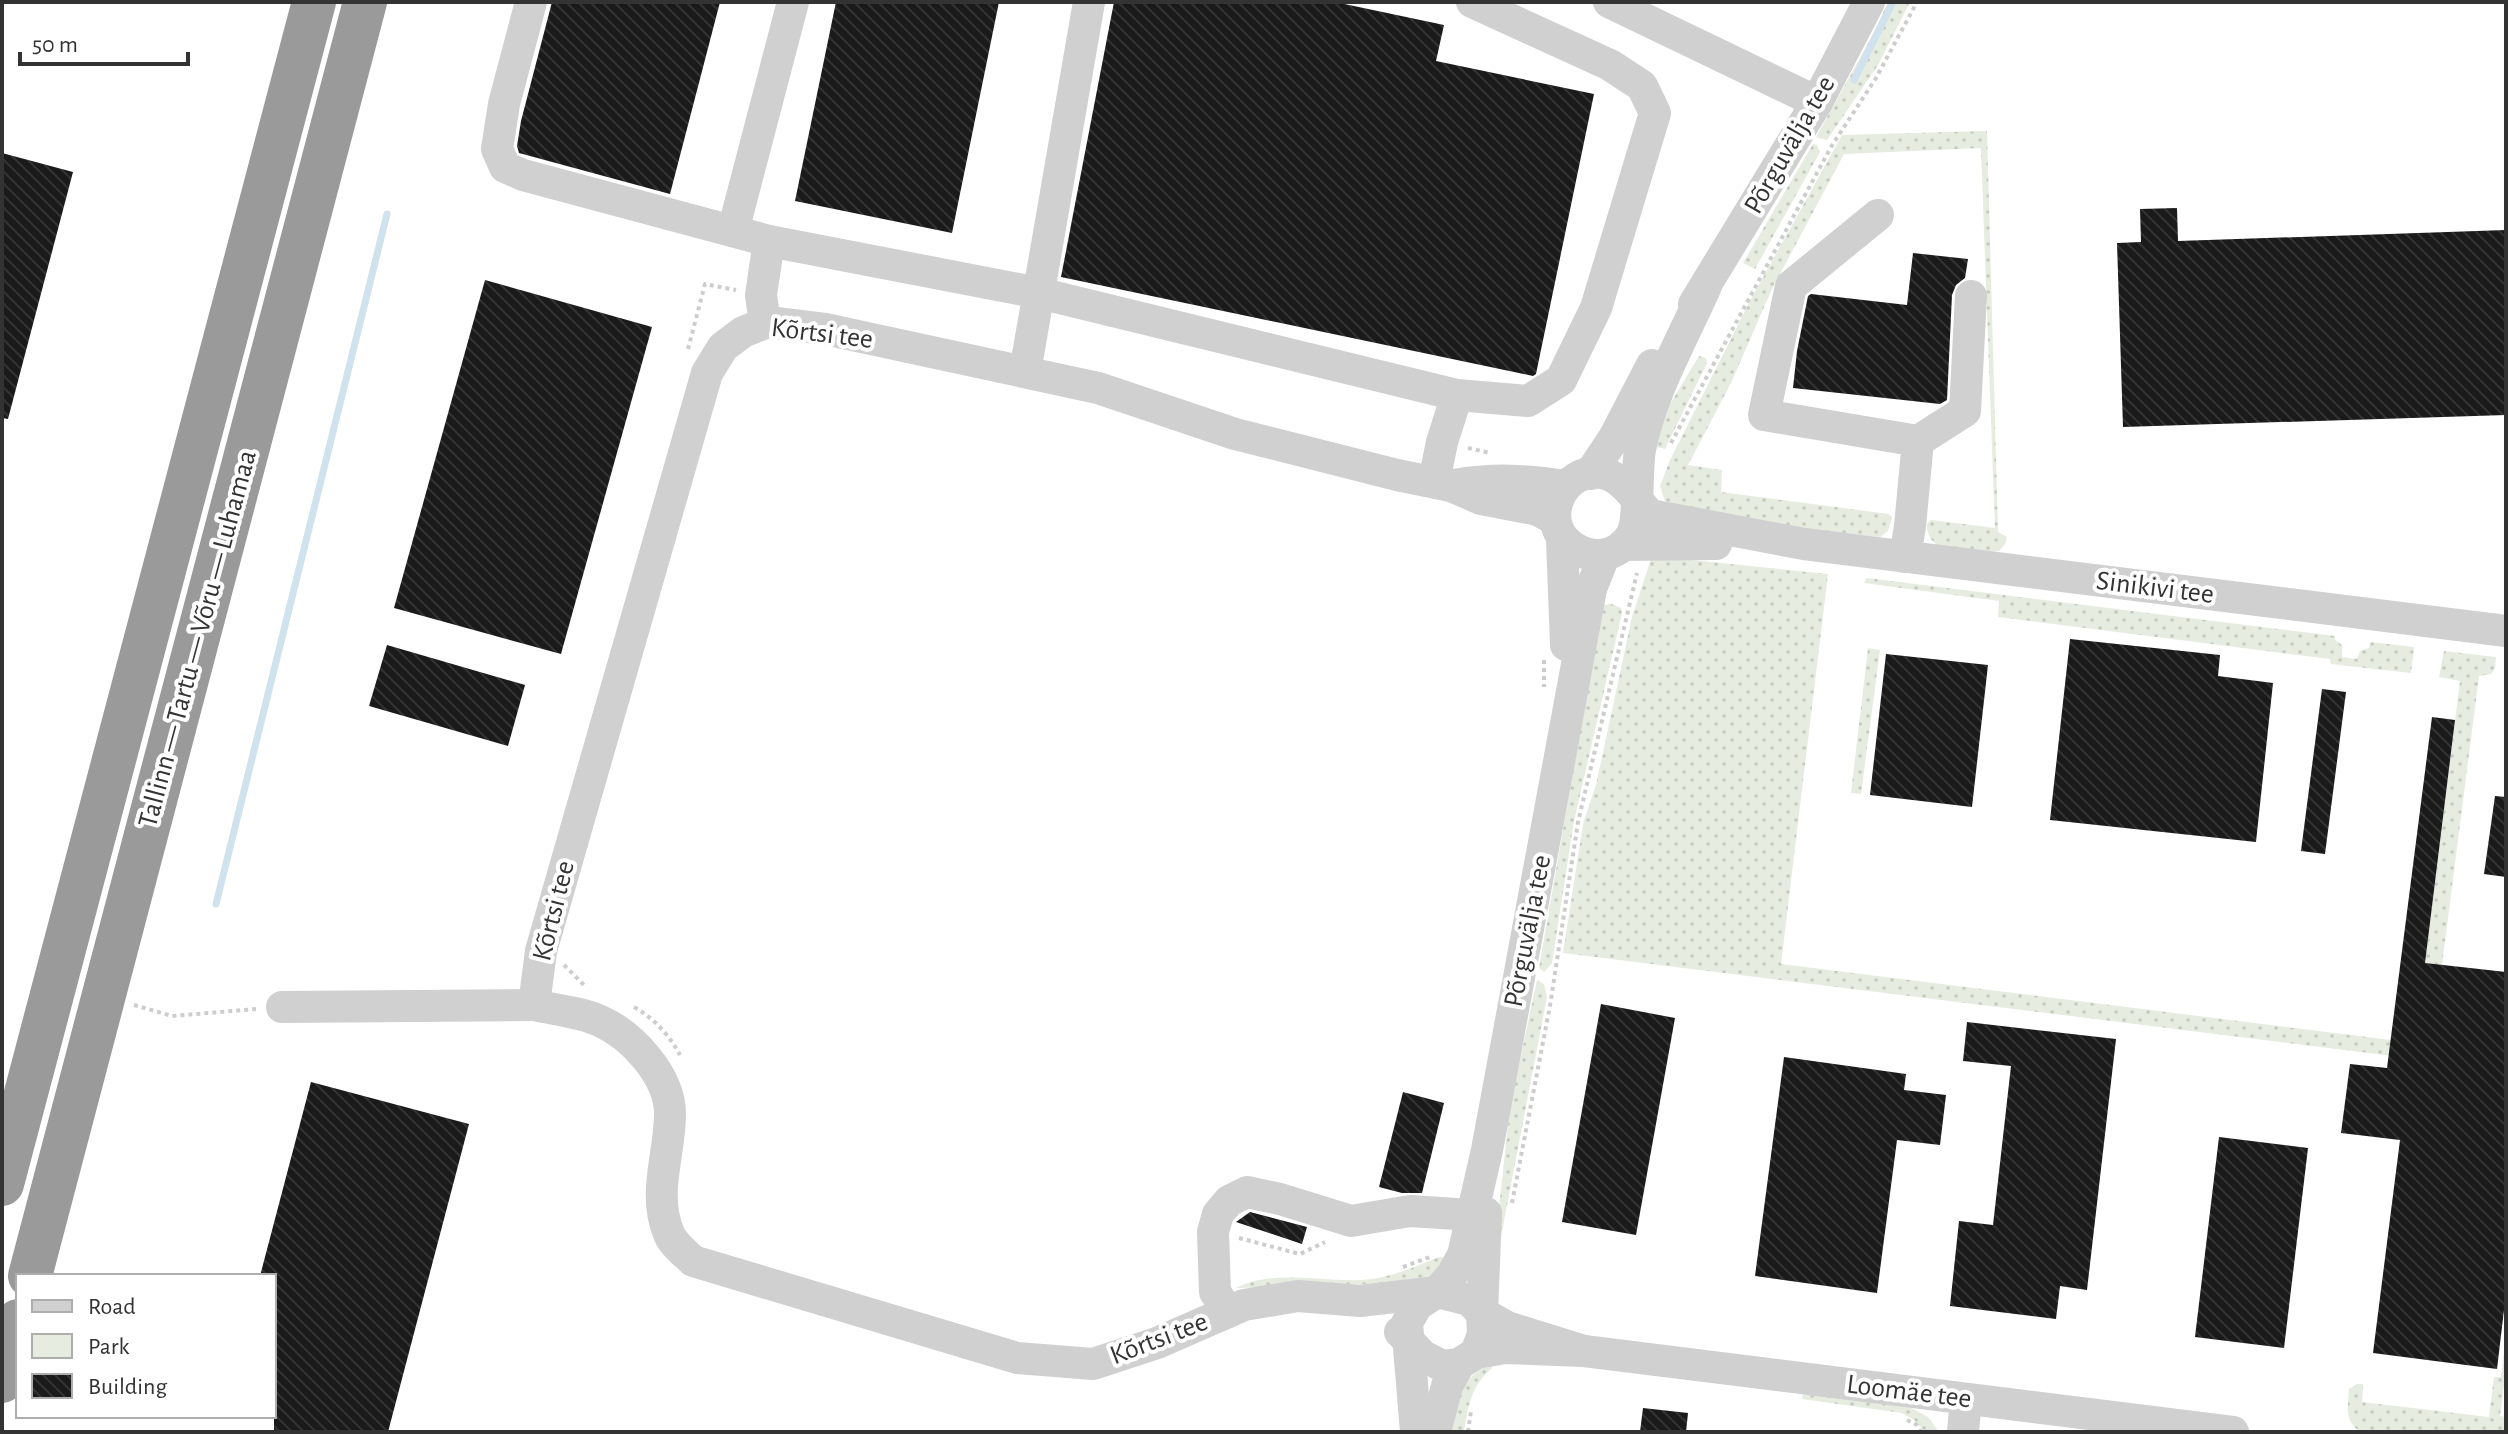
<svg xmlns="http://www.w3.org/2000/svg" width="2508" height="1434" viewBox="0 0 2508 1434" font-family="'Alegreya Sans',sans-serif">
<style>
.green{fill:url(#green-dots)}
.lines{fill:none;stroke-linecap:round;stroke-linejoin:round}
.stream{stroke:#cfe2ee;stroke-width:7}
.building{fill:url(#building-back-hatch)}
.path{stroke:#cdcdcd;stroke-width:4;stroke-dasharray:4 4;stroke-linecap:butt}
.minor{stroke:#d0d0d0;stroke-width:32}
.highway{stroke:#9a9a9a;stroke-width:44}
.labels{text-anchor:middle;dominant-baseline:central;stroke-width:8;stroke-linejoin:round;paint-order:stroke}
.street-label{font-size:28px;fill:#333;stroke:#fff}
</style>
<defs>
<pattern id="green-dots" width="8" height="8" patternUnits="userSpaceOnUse" patternTransform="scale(2)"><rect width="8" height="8" fill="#e6ecdf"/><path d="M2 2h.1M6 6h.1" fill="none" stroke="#c6cbc0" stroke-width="1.8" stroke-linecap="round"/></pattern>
<pattern id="building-back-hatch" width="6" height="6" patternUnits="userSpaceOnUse" patternTransform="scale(2)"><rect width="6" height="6" fill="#1a1a1a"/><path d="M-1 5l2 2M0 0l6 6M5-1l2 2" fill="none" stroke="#333"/></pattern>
</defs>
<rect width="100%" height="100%" fill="#fff"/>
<g class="green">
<polygon points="1888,2 1910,2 1878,65 1827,140 1816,137 1872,36"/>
<path d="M1987,131L1998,532L2007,537L2005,544L1999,551C1975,553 1926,558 1927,524L1931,520L1995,528L1981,148L1844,154L1771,291L1731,383L1688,465L1722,470L1721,492L1889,514L1892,518L1888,531L1880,537L1673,516L1672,504L1665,501L1660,486L1670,460L1750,301L1842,135Z"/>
<polygon points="1813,144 1817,145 1820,152 1755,269 1743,263"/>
<polygon points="1699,356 1706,358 1707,363 1665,449 1649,445 1655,429"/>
<polygon points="1652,556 1828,574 1781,964 2391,1040 2415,1042 2460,681 2439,677 2444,651 2496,657 2495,668 2491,674 2479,676 2431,1051 2506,1070 1563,953 1583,824 1596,785 1632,617"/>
<polygon points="1867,578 2335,636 2335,640 2342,645 2342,657 2357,659 2360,651 2369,648 2371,642 2414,647 2411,673 2331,664 2330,659 1998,617 1999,601 1864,583"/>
<polygon points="1612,604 1621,608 1622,613 1574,821 1552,963 1544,972 1539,968 1602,605"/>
<polygon points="1868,648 1880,650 1861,794 1851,793"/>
<polygon points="1537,980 1544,984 1547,997 1499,1247 1494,1254 1510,1107"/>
<path d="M1439,1257L1449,1258L1433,1277L1409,1283L1236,1288C1272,1269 1321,1282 1361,1280C1388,1279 1414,1267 1439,1257Z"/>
<path d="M2506,1334V1369L2500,1416L2506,1417V1432H2361C2344,1422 2348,1407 2349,1389L2357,1384H2363L2362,1402L2489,1417L2494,1377H2501Z"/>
<path d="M1492,1363V1368C1471,1386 1468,1406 1464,1432H1445C1455,1403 1462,1375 1492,1363Z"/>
<polygon points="1803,1394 1904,1404 1928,1417 1939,1432 1925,1432 1914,1420 1902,1413 1802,1399"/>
</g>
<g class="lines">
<g class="stream">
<polyline points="1854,80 1893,2"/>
<polyline points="216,904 387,214"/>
</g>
</g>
<g class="building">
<polygon points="552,2 720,2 670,194 519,153 517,146 521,121"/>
<polygon points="836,2 999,2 952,233 795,201"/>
<polygon points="1114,2 1335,2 1444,25 1436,61 1594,94 1536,374 1533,376 1061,277"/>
<polygon points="2,153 73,172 8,419 2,418"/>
<polygon points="2177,208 2178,241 2506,230 2506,415 2123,427 2117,243 2141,242 2140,209"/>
<polygon points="1913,253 1968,259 1965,278 1956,285 1952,295 1947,400 1940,404 1793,388 1797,351 1808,296 1811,294 1907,305"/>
<polygon points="485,280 652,327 561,654 394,608"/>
<polygon points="2070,639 2220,655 2218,676 2273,683 2256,842 2050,820"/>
<polygon points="387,645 525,685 508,746 369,706"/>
<polygon points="1886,654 1988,665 1972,807 1870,795"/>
<polygon points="2322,689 2346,692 2325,854 2301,851"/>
<polygon points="2432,717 2455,720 2425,963 2506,972 2506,1293 2497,1369 2373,1353 2400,1140 2341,1133 2350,1064 2387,1068"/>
<polygon points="2495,796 2506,797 2506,877 2484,874"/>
<polygon points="1601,1004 1675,1018 1636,1235 1562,1222"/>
<polygon points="1967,1022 2116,1039 2087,1290 2060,1286 2056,1319 1950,1306 1959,1221 1993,1225 2011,1066 1963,1061"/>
<polygon points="1784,1057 1906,1074 1904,1090 1946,1095 1940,1145 1897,1140 1877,1293 1755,1276"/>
<polygon points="311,1082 469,1124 388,1432 274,1432 274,1276 260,1276"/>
<polygon points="1403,1092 1444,1103 1422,1193 1402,1193 1379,1187"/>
<polygon points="2219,1137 2308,1148 2284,1348 2195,1337"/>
<polygon points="1250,1212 1307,1227 1302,1244 1236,1222"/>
<polygon points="1643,1408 1688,1413 1686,1432 1640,1432"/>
</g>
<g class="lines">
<g class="path">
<polyline points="688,349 705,284 736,290"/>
<polyline points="1671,443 1831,147 1876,78 1917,2"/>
<polyline points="1468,448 1490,453"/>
<polyline points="1544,660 1544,687"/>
<polyline points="564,965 586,987"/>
<polyline points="134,1005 172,1016 256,1009"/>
<path d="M634,1007C655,1019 668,1034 680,1055"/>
<polyline points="1512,1203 1550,1006 1578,822 1637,573"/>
<polyline points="1239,1238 1300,1254 1325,1242"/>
<polyline points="1403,1267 1433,1256"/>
<polyline points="1907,1420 1917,1425 1921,1432"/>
<polyline points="1468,1432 1471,1411"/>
</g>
<g class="minor">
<polyline points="531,2 504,104 497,149 505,167 523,175 769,241 1039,293 1457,395 1528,401 1561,380 1596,308 1655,113 1642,86 1610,65 1472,2"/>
<polyline points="1609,2 1817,102"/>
<polyline points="1878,215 1791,286 1764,415 1918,441 1910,526 1905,557"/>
<polyline points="733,231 793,2"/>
<path d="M1706,286C1684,336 1650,395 1640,450C1636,470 1640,519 1632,534C1621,554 1599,560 1580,551C1532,529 1561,462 1606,474C1624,479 1638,502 1650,515L1804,544L2506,631"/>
<polyline points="1694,304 1817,102 1869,2"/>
<polyline points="765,323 761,295 769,241"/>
<polyline points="1025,372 1089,2"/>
<polyline points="1918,441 1965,411 1971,296"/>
<polyline points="1590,474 1614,438 1652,365"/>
<polyline points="1434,482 1442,442 1457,395"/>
<path d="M1454,485C1495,478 1525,480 1566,486"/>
<path d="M1554,519L1538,510L1481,499L1451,486L1397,475L1235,434L1098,388L825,329L768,322L743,332L723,347L707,373L541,951L534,1005C555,1010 581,1012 600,1021C632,1035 670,1076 670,1114C670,1155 652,1193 669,1234C673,1244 685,1253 693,1261L1017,1358L1093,1364L1157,1343L1244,1305L1298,1296L1360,1301L1437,1292L1469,1300L1482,1313L1507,1327L1584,1351"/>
<polyline points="1562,540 1566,645"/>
<polyline points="1623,545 1716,544"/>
<polyline points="282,1007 534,1005"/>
<polyline points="1228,1312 1215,1292 1213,1232 1218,1214 1229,1201 1247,1192 1280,1199 1351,1221 1410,1211 1472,1215"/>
<polyline points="1400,1332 1423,1356 1443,1366 1459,1364 1476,1353 1483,1334 1482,1313 1486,1213"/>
<polyline points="1476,1353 1505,1348 1584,1351 2233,1432"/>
<polyline points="1416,1432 1407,1323 1417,1305 1437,1292 1452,1275 1463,1255 1487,1150 1591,589 1604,556"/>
<polyline points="1435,1432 1447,1386 1459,1364"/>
<polyline points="1963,1432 1966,1399"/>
</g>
<g class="highway">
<polyline points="2,1184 314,2"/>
<polyline points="30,1276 365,2"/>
<polyline points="2,1381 18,1321"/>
</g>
</g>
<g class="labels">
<g class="street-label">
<text transform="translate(1790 145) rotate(-60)">Põrguvälja tee</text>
<text transform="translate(822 334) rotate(7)">Kõrtsi tee</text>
<text transform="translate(2155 588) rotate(7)">Sinikivi tee</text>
<text transform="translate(198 639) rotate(-75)">Tallinn — Tartu — Võru — Luhamaa</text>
<text transform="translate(554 911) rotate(-76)">Kõrtsi tee</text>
<text transform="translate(1528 931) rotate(-79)">Põrguvälja tee</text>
<text transform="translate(1159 1339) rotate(-21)">Kõrtsi tee</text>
<text transform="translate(1909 1392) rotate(7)">Loomäe tee</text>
</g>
</g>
<rect width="2508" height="1434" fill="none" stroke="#333333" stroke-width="8"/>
<rect x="16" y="1274" width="260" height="144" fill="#ffffff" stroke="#adadad" stroke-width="2"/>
<rect x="32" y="1300" width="40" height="12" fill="#d0d0d0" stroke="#adadad" stroke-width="2"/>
<text x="88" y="1314" font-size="24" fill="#333333">Road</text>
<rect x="32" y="1334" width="40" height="24" fill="#e6ecdf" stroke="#adadad" stroke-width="2"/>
<text x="88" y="1354" font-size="24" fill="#333333">Park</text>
<rect x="32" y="1374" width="40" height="24" fill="url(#building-back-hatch)" stroke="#adadad" stroke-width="2"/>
<text x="88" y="1394" font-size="24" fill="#333333">Building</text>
<path d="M20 52v12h168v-12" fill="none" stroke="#333333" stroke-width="4"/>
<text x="32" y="52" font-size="24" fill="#333333" stroke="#ffffff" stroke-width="6" paint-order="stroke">50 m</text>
</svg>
